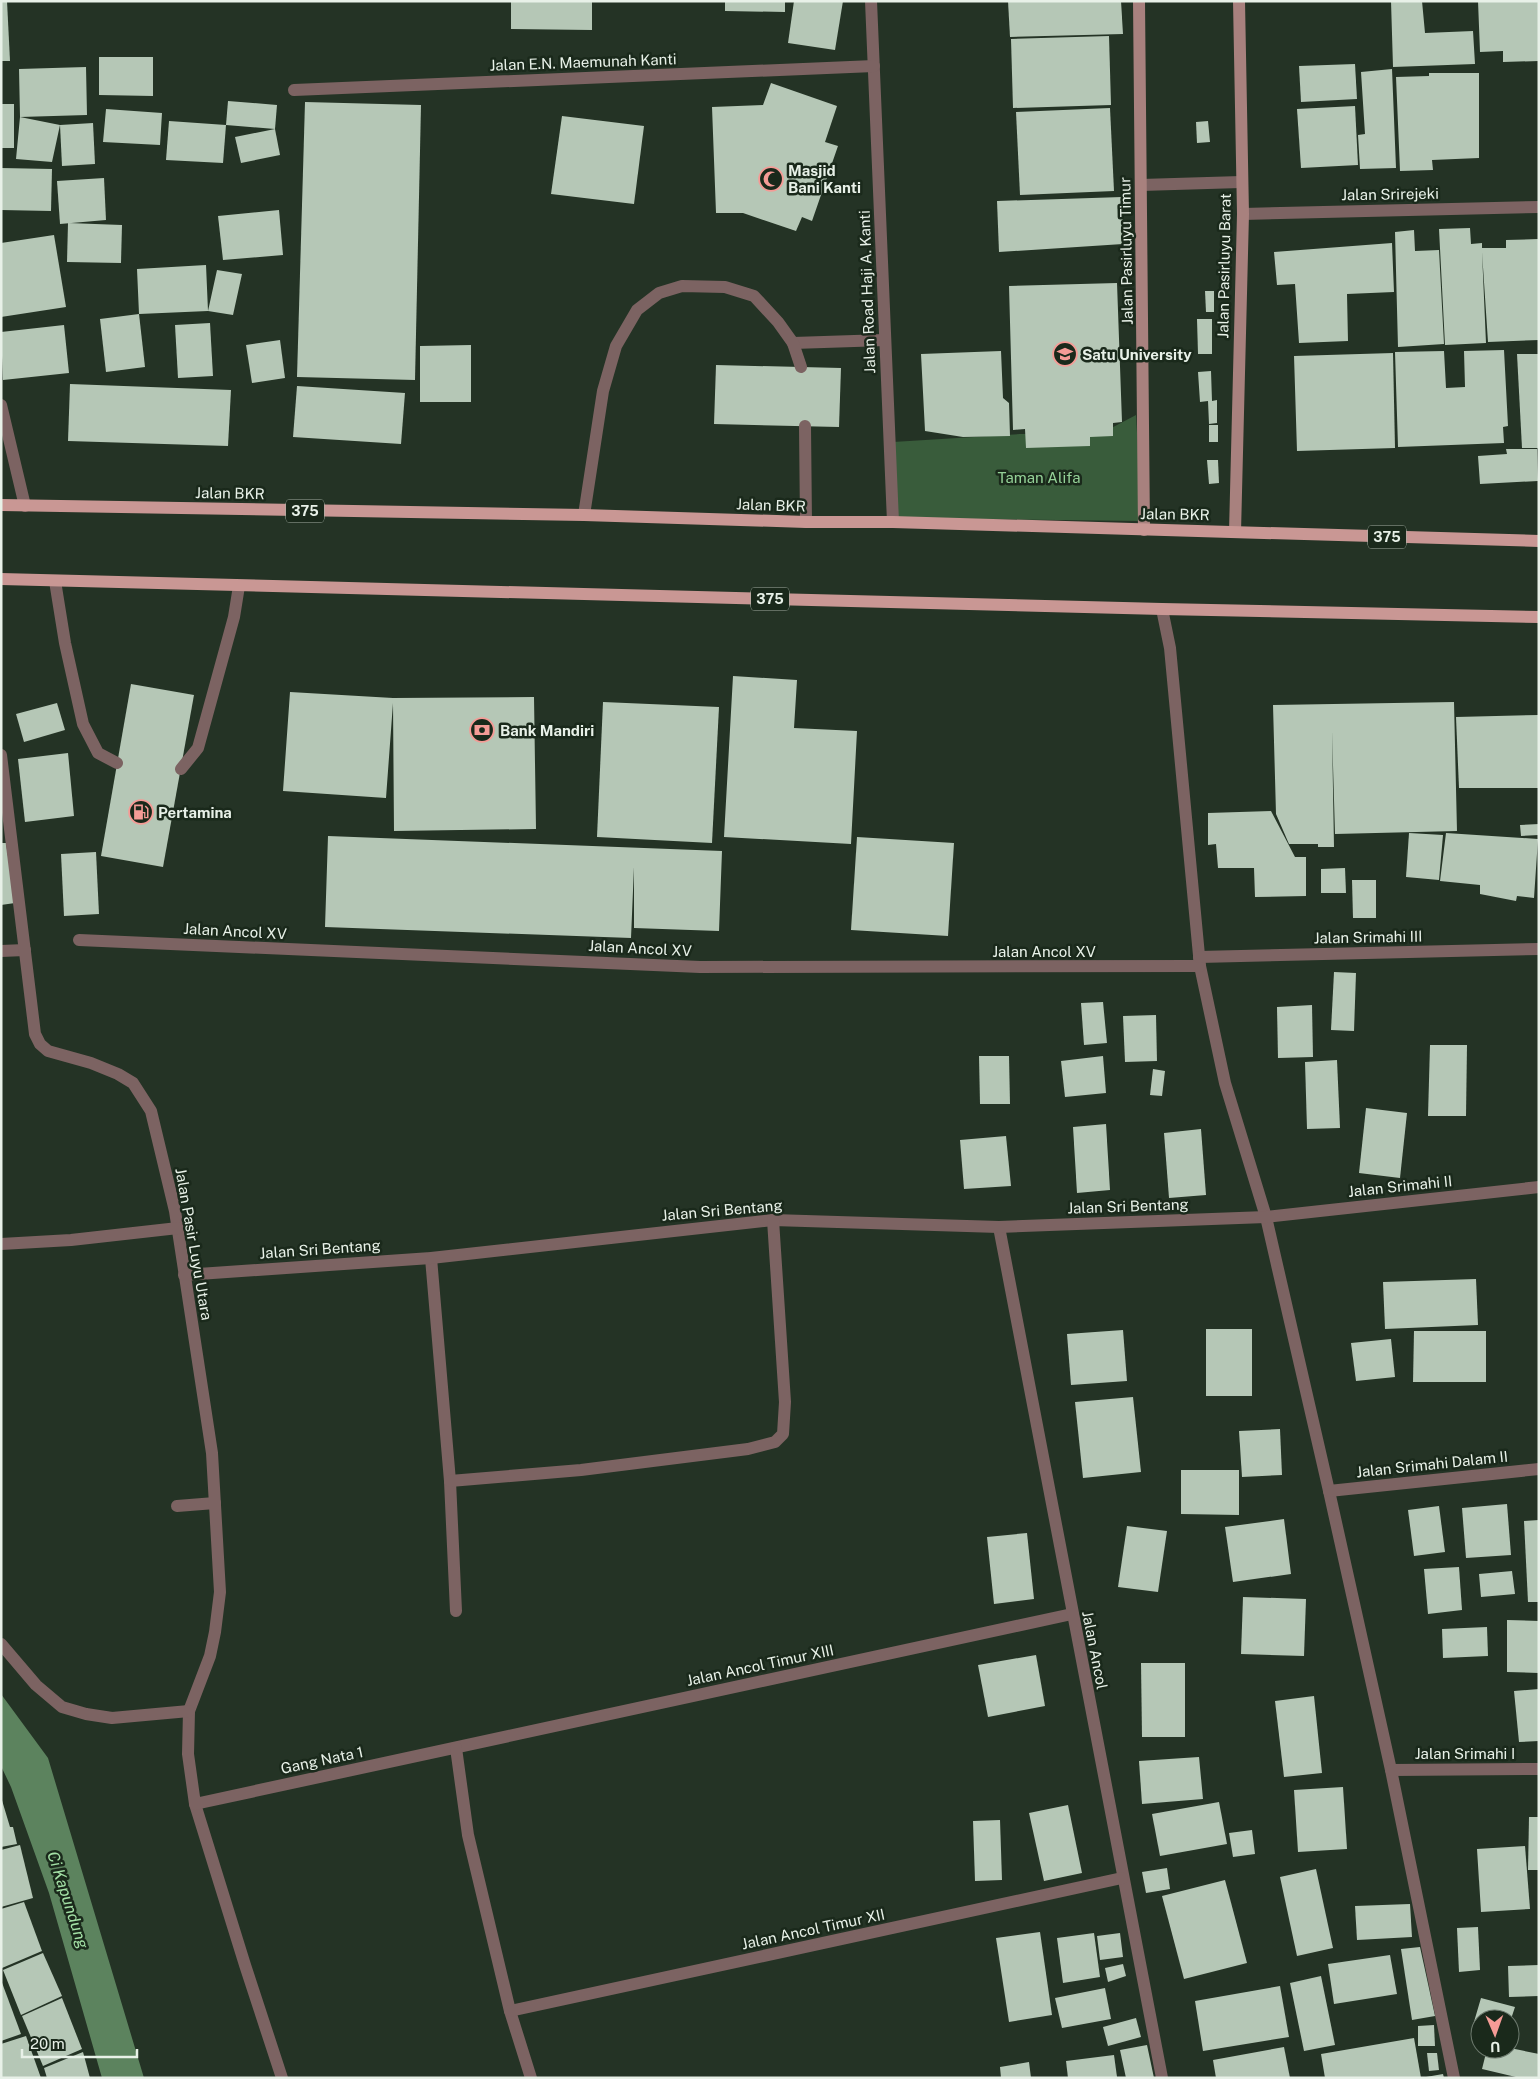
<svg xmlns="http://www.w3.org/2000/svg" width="1540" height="2079" viewBox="0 0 1540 2079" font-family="'Public Sans',sans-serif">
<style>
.green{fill:#395c3b}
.water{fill:#5c835e}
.building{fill:#b5c7b6}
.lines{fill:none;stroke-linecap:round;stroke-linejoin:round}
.lane{stroke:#7c6362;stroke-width:12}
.street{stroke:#7c6362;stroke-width:12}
.secondary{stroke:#a8817e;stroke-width:12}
.primary{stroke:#c99794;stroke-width:12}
.labels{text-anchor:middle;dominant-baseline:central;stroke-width:5;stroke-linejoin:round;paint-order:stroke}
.shield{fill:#1a291b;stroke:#aab5aa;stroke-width:1}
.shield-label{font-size:14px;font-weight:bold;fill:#e8f1e8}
.street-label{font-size:15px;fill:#e8f1e8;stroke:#1a291b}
.poi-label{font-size:15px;font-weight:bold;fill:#e8f1e8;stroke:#1a291b;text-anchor:start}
.park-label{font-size:15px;fill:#94d197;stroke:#1a291b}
.water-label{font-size:16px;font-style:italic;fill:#a4e1a6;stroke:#1a291b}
</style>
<rect width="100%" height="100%" fill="#243325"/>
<polygon class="green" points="1136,415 1142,521 898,518 893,442 1020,434 1100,434"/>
<polygon class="water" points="1,1694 48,1758 144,2078 102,2078 49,1893 11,1787 1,1766"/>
<g class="building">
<polygon points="1,1 7,1 10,61 1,61"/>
<polygon points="511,1 592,1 592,30 511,29"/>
<polygon points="725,1 785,1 785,12 725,11"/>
<polygon points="794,1 843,1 835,50 788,43"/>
<polygon points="1008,1 1121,1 1123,34 1010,37"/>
<polygon points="1391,1 1422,1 1425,33 1473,31 1475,64 1393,67"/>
<polygon points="1478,1 1539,1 1539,61 1503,62 1503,51 1480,52"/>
<polygon points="1109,36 1111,105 1013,108 1011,39"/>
<polygon points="99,57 153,57 153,96 99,95"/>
<polygon points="1355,64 1357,99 1301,102 1299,66"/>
<polygon points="86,67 87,115 20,117 60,125 52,162 16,159 20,117 19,69"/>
<polygon points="1392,69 1396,168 1360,169 1358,135 1365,134 1361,72"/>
<polygon points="1429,73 1479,73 1479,158 1432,160 1433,170 1400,171 1396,77 1429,76"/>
<polygon points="771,83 837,106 825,142 838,146 812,221 802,217 796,231 743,213 716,213 712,107 763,105"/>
<polygon points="228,101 277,105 275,129 226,125"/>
<polygon points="305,102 421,105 415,380 297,377"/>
<rect x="1" y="104" width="13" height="44"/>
<polygon points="1355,106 1358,165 1301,168 1297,109"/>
<polygon points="1110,108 1114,191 1020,195 1016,112"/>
<polygon points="106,109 162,113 160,145 103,142"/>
<polygon points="562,116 644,126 634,204 551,194"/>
<polygon points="169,121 226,125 223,163 166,160"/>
<polygon points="1208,121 1210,142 1197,143 1196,122"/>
<polygon points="93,123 95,164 62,166 60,125"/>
<polygon points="275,129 280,155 241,163 235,137"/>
<polygon points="1,168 52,169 51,211 1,210"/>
<polygon points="104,178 106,220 60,224 57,181"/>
<polygon points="1122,197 1123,244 999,252 997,201"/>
<polygon points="279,210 283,255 223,260 218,216"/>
<polygon points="68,223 122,225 121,263 67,262"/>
<polygon points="1470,228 1471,244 1482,243 1482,248 1506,248 1506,240 1539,239 1539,340 1488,342 1482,252 1486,343 1445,345 1439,229"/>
<polygon points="1414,230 1415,251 1439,250 1444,344 1398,347 1395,232"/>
<polygon points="54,235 66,307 1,317 1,243"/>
<polygon points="1392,243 1394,292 1347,294 1348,341 1299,343 1295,284 1277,285 1274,252"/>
<polygon points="206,265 208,311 217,270 242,274 233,315 208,311 139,314 137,269"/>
<polygon points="1117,283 1122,422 1113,423 1113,436 1090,437 1090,446 1026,448 1025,429 1013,430 1009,286"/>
<polygon points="1205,291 1214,291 1214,312 1206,312"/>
<polygon points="139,314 145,367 106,372 100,319"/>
<polygon points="1197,319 1212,319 1212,354 1198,354"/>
<polygon points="210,323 213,376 178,378 175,325"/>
<polygon points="64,325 69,373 3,380 1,332"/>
<polygon points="280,340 285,378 252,383 246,345"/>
<polygon points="471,345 471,402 420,402 420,346"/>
<polygon points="1504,350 1508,426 1503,427 1504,443 1398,447 1395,352 1444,351 1446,388 1465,387 1464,351"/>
<polygon points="1001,351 1003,398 1009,403 1010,436 963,437 925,431 921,354"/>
<polygon points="1393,353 1395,448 1297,451 1294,356"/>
<polygon points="1517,354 1539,354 1539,448 1522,448"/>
<polygon points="716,365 841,368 839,427 714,424"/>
<polygon points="1211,371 1212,401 1217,400 1217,423 1209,424 1208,401 1200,402 1198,372"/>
<polygon points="70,384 231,390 228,446 68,441"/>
<polygon points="297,386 405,393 401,444 293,437"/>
<rect x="1209" y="425" width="9" height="17"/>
<polygon points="1506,449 1537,449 1538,481 1480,484 1478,456 1507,454"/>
<polygon points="1207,460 1218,460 1219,483 1209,484"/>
<polygon points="733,676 797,680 794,728 857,731 851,844 724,837"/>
<polygon points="131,684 194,695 163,867 101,856"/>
<polygon points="290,692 393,698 534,697 536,829 394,831 393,703 386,798 283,791"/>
<polygon points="603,702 719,707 712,843 597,837"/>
<polygon points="1454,702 1457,831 1335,834 1332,731 1334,847 1318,847 1318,844 1289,844 1276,814 1273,705"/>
<polygon points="57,703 65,730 24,742 16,714"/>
<polygon points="1539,715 1539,788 1459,788 1456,717"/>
<polygon points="68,753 74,816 25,822 18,759"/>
<polygon points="1271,811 1295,857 1306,857 1306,896 1255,897 1254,868 1218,868 1216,844 1208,845 1208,813"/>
<polygon points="1539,824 1539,835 1521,836 1520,825"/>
<polygon points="1409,833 1443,835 1439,880 1406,877"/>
<polygon points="1446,833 1538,839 1534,898 1517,896 1516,901 1480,894 1480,885 1440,881"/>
<polygon points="328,836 722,851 719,931 634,928 634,867 631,938 325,927"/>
<polygon points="857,837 954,843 948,936 851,930"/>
<polygon points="1,843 6,843 15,903 1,905"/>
<polygon points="96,852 99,914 64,916 61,854"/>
<polygon points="1345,868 1346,893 1321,893 1321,869"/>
<polygon points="1352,880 1376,880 1376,918 1353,918"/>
<polygon points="1334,972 1356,973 1354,1031 1331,1030"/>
<polygon points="1103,1002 1107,1043 1084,1045 1081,1003"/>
<polygon points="1312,1005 1313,1057 1278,1058 1277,1007"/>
<polygon points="1156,1015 1157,1061 1125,1062 1123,1016"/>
<polygon points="1430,1045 1467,1045 1466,1116 1428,1116"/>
<polygon points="979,1056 1009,1056 1010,1104 980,1104"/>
<polygon points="1103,1056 1106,1093 1065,1097 1061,1061"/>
<polygon points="1337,1060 1340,1128 1307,1129 1305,1062"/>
<polygon points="1153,1069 1165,1071 1162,1096 1150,1095"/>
<polygon points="1366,1108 1407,1113 1400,1178 1359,1173"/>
<polygon points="1106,1124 1110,1190 1077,1193 1073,1127"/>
<polygon points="1201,1129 1206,1195 1169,1198 1164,1133"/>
<polygon points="1006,1136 1011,1186 964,1189 960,1140"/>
<polygon points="1476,1279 1478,1325 1385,1329 1383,1282"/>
<rect x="1206" y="1329" width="46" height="67"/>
<polygon points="1123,1330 1127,1381 1071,1385 1067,1334"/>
<polygon points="1414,1331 1486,1331 1486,1382 1413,1382"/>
<polygon points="1391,1339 1395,1377 1356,1381 1351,1343"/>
<polygon points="1133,1397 1141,1472 1083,1478 1075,1402"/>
<polygon points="1280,1429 1282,1475 1242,1477 1239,1431"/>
<polygon points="1181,1470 1239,1470 1239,1515 1181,1514"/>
<polygon points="1507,1504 1511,1555 1466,1558 1462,1508"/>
<polygon points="1439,1506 1445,1552 1414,1556 1408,1510"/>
<polygon points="1284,1519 1291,1574 1233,1582 1225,1527"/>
<polygon points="1539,1520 1539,1602 1528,1602 1524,1521"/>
<polygon points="1127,1526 1167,1531 1158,1592 1118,1587"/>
<polygon points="1027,1533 1034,1599 994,1604 987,1537"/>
<polygon points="1459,1567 1462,1610 1428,1614 1424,1569"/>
<polygon points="1512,1571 1515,1594 1481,1597 1479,1574"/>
<polygon points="1243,1597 1306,1599 1304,1656 1241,1654"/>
<polygon points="1507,1620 1539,1621 1539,1673 1507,1672"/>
<polygon points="1487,1627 1488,1656 1443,1658 1442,1629"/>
<polygon points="1036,1655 1045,1706 988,1717 978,1665"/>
<polygon points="1141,1663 1185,1663 1185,1737 1142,1737"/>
<polygon points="1539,1689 1539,1741 1519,1742 1514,1691"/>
<polygon points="1314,1696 1322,1773 1284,1777 1275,1701"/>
<polygon points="1199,1757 1203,1799 1142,1804 1139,1761"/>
<polygon points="1343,1787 1347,1849 1298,1852 1294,1790"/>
<polygon points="1,1797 10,1827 13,1827 17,1844 1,1847"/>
<polygon points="1219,1802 1227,1844 1160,1856 1152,1814"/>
<polygon points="1068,1805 1082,1873 1044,1881 1029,1813"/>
<polygon points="1529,1817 1539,1817 1539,1870 1528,1870"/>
<polygon points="1000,1820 1002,1880 975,1881 973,1821"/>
<polygon points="1252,1830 1255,1854 1233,1857 1229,1833"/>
<polygon points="20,1845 33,1898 1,1907 1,1850"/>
<polygon points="1525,1846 1530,1909 1481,1912 1477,1849"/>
<polygon points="1167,1868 1170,1889 1146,1893 1142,1872"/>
<polygon points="1316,1869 1333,1948 1297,1956 1280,1877"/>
<polygon points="1225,1880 1247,1963 1184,1979 1162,1896"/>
<polygon points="24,1902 42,1951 2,1968 1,1909"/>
<polygon points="1410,1904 1412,1937 1357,1940 1355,1906"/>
<polygon points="1478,1927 1480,1970 1459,1972 1457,1928"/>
<polygon points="1040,1932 1052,2015 1009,2022 996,1938"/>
<polygon points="1094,1933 1100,1977 1063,1983 1057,1938"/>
<polygon points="1120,1933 1123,1957 1100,1960 1097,1936"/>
<polygon points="1420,1947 1435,2016 1412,2020 1401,1949"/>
<polygon points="43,1953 62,1996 21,2015 3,1970"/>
<polygon points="1390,1955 1397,1994 1334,2004 1328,1964"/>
<polygon points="1123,1964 1126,1976 1108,1982 1105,1968"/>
<polygon points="1539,1965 1539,1996 1509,1997 1508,1966"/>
<polygon points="1321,1976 1335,2045 1304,2051 1290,1983"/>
<polygon points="1,1980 21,2034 1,2041"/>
<polygon points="1280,1986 1289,2037 1203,2051 1195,2001"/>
<polygon points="1105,1988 1111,2019 1062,2028 1055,1998"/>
<polygon points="62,1998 82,2049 43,2066 22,2016"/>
<polygon points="1481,1998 1515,2007 1511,2019 1480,2019 1480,2035 1471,2032"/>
<polygon points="1136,2018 1141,2037 1108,2046 1103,2027"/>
<polygon points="1434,2025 1435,2046 1418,2046 1418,2026"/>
<polygon points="26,2036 41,2078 1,2078 1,2044"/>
<polygon points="1414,2038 1421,2078 1325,2078 1321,2054"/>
<polygon points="1147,2045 1154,2078 1126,2078 1120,2050"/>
<polygon points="1284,2047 1290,2078 1216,2078 1213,2060"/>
<polygon points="1510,2048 1539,2054 1539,2078 1520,2078 1482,2069 1487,2049"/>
<polygon points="83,2052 90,2078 47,2078 44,2068"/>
<polygon points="1427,2053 1437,2053 1439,2070 1429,2071"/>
<polygon points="1114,2055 1117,2077 1068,2078 1066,2061"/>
<polygon points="1029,2062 1031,2078 1001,2078 1000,2067"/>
<polygon points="1443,2074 1444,2078 1426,2078 1426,2077"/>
</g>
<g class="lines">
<g class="lane">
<polyline points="793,343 885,340"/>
<polyline points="805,426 806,522"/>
<polyline points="584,515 603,391 616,346 637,310 659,293 682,286 725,287 754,296 778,322 793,343 801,367"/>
<polyline points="55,581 65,643 83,724 98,753 117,763"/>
<polyline points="181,769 198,748 234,617 239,586"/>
<polyline points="1,951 25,950"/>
<polyline points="177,1506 215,1503"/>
<polyline points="195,1804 245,1965 282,2078"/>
</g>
<g class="street">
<polyline points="871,1 893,522"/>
<polyline points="294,90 874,66"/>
<polyline points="1141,185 1241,182"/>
<polyline points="1243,214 1539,207"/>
<polyline points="1,405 25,506"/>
<polyline points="1162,609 1170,648 1200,966 1225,1083 1266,1217 1329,1491 1391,1770 1454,2078"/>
<polyline points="1,755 35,1034 40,1044 48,1051 91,1063 118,1074 133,1083 151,1111 175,1211 212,1453 220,1592 215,1632 210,1656 189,1711 188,1754 195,1804 1072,1614"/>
<polyline points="79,940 700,967 1200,966"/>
<polyline points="1199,957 1539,949"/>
<polyline points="999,1227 1162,2078"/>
<polyline points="1,1244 71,1240 178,1228"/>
<polyline points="431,1258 450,1481 456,1611"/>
<polyline points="184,1275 431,1258 773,1220 999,1227 1266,1217 1539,1187"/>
<polyline points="450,1481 581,1470 748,1449 775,1442 783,1434 785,1402 773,1220"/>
<polyline points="1329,1491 1539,1469"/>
<polyline points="1,1644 36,1685 62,1707 86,1714 112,1718 189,1711"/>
<polyline points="456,1748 468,1835 510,2011 531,2078"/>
<polyline points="1391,1770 1539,1769"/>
<polyline points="510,2011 1122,1878"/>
</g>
<g class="secondary">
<polyline points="1139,1 1144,530"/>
<polyline points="1235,532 1243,214 1239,1"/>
</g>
<g class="primary">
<polyline points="1,505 584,515 806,522 893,522 1539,541"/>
<polyline points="1,579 1162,609 1539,617"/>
</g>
</g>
<defs>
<g id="mosque-ring" transform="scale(1.25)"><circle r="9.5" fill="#1a291b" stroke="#f59b96" stroke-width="1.5"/><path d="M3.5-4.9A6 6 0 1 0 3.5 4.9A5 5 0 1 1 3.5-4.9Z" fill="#f59b96"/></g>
<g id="university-ring" transform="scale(1.25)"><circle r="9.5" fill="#1a291b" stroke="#f59b96" stroke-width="1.5"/><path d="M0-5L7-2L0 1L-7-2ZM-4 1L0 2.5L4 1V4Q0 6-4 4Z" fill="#f59b96"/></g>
<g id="bank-ring" transform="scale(1.25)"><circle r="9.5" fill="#1a291b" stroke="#f59b96" stroke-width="1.5"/><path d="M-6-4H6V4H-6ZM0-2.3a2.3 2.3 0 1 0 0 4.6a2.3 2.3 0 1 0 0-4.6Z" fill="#f59b96"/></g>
<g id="fuel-ring" transform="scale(1.25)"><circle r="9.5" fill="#1a291b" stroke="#f59b96" stroke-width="1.5"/><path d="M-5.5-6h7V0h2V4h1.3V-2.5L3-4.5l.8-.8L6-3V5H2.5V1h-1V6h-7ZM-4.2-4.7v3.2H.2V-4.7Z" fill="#f59b96"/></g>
</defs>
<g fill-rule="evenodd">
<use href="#mosque-ring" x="771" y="179"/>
<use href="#university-ring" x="1065" y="354"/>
<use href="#bank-ring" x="482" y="730"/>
<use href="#fuel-ring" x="141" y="812"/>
</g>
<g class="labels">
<g class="shield">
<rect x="286" y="499.5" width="38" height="23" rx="4"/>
<rect x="1368" y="525.5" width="38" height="23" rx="4"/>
<rect x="751" y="587.5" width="38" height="23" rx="4"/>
</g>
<g class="shield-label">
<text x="305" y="511">375</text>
<text x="1387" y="537">375</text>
<text x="770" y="599">375</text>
</g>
<g class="street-label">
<text transform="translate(583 62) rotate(-2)">Jalan E.N. Maemunah Kanti</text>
<text transform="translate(1390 194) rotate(-1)">Jalan Srirejeki</text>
<text transform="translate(1126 251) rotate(-91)">Jalan Pasirluyu Timur</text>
<text transform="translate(1224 266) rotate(-89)">Jalan Pasirluyu Barat</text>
<text transform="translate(867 292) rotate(-92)">Jalan Road Haji A. Kanti</text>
<text transform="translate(230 493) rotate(1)">Jalan BKR</text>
<text transform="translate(771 505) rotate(2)">Jalan BKR</text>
<text transform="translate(1175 514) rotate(1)">Jalan BKR</text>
<text transform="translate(235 931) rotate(3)">Jalan Ancol XV</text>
<text transform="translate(1368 937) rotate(-1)">Jalan Srimahi III</text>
<text transform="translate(640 948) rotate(3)">Jalan Ancol XV</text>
<text x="1044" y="951">Jalan Ancol XV</text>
<text transform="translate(1400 1186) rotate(-6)">Jalan Srimahi II</text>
<text transform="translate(1128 1206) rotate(-2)">Jalan Sri Bentang</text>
<text transform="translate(722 1210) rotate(-5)">Jalan Sri Bentang</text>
<text transform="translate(194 1244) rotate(80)">Jalan Pasir Luyu Utara</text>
<text transform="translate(320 1249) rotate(-4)">Jalan Sri Bentang</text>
<text transform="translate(1432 1464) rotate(-6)">Jalan Srimahi Dalam II</text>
<text transform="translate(1095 1650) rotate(79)">Jalan Ancol</text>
<text transform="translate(760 1665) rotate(-12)">Jalan Ancol Timur XIII</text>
<text x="1465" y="1753">Jalan Srimahi I</text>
<text transform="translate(322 1760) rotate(-12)">Gang Nata 1</text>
<text transform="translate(813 1929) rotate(-12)">Jalan Ancol Timur XII</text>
</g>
<g class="poi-label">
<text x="788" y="170">Masjid<tspan x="788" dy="17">Bani Kanti</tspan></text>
<text x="1082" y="354">Satu University</text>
<text x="500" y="730">Bank Mandiri</text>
<text x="158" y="812">Pertamina</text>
</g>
<g class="park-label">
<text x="1039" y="477">Taman Alifa</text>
</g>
<g class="water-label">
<text transform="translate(68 1900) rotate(72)">Ci Kapundung</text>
</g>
</g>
<rect width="1540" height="2079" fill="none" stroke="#e8f1e8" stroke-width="5"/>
<g transform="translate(1495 2034) rotate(178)"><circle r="24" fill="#1a291b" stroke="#6c796d"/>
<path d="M0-4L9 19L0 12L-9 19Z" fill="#f59b96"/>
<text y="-8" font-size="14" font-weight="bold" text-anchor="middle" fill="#e8f1e8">U</text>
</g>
<path d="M22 2049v8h115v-8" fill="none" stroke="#e8f1e8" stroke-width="2.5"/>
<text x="30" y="2049" font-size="15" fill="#e8f1e8" stroke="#1a291b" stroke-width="4" paint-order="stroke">20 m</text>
</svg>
